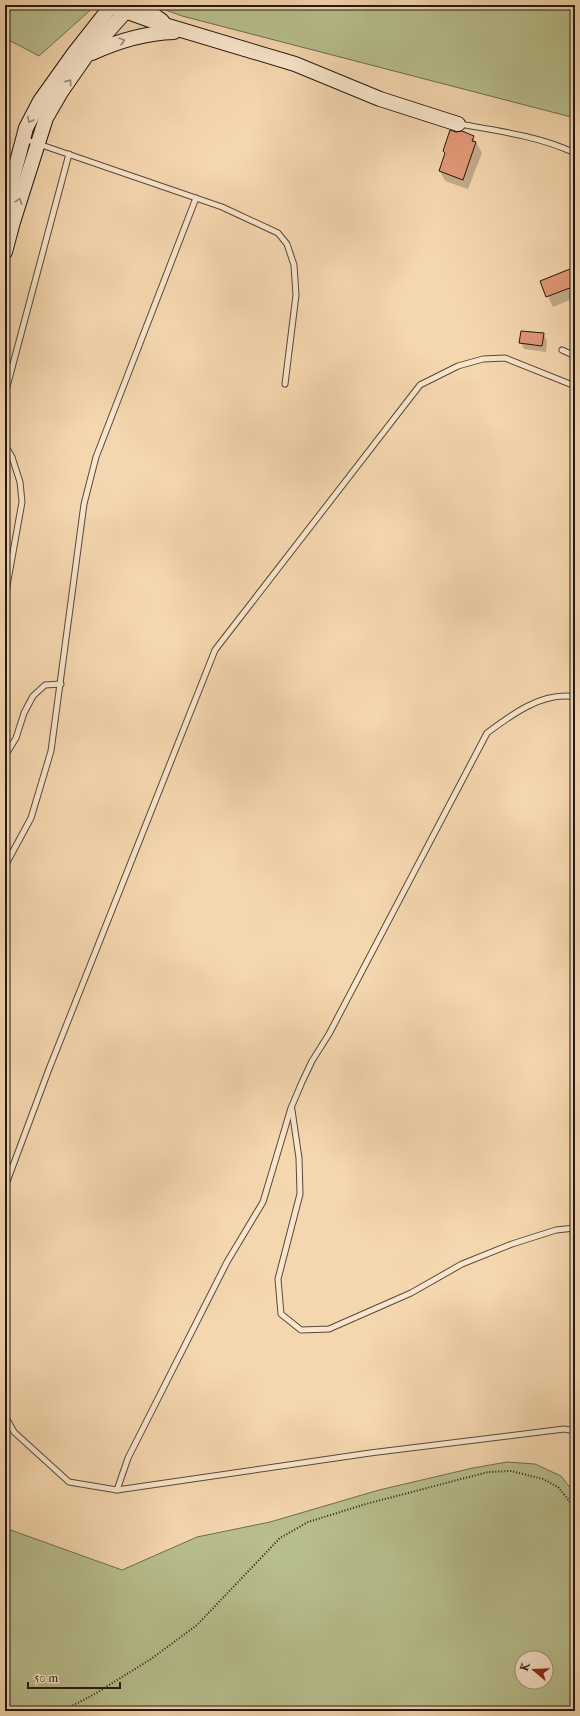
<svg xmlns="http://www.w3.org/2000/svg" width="580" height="1716" viewBox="0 0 580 1716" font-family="'IM FELL French Canon',serif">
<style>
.green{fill:#b8bf8d;stroke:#6e6c50;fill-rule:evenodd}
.shadow{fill:#0003}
.building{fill:#e29877;stroke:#241913}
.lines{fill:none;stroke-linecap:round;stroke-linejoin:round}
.lane-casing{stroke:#58483a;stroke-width:7}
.secondary-casing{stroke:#241913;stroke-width:16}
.path{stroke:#241913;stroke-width:2;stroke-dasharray:1 2;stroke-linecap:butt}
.lane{stroke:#f8e5cb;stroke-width:5}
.secondary{stroke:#f8e5cb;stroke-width:14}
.oneway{stroke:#998978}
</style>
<rect width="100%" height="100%" fill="#f5d7af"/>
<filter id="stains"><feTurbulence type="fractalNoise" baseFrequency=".005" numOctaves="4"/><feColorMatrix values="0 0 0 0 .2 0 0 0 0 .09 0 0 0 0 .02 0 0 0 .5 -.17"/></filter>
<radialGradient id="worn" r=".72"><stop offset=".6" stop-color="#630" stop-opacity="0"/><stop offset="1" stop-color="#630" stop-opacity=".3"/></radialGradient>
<g class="green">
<polygon points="5,5 96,5 39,56 5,38"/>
<polygon points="159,5 575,5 575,118 182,16 163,9"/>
<path d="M507,1462L535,1464L561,1476L575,1494V1711H5V1528L122,1570L197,1537L270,1522L379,1490L473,1468ZM522,1658H546V1682H522Z"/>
</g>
<g class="shadow">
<polygon points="473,137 482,153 468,189 445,181 440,171 446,154 444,151"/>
<polygon points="575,268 575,298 553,307 541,281"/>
<polygon points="544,334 547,341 546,352 524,349 521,343"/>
</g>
<g class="building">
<polygon points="450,130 456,132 462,131 474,136 472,141 476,142 463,180 439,171 445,153 443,151"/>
<polygon points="575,267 575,286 546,297 540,281"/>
<polygon points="521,331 544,333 542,346 519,343"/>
</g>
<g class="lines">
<g class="lane-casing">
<g id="lane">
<path d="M459,124C499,131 538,136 575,153"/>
<polyline points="24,139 222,207 278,233 287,244 294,265 296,295 285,384"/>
<polyline points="562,350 575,356"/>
<polyline points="5,394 69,154"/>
<polyline points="5,445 12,457 20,482 22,502 7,586 5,608"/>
<polyline points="5,756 16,738 24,713 33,696 45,685 61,684"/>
<polyline points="5,866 31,818 51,751 84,504 96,457 196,198"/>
<polyline points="292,1110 299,1158 300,1194 278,1279 281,1314 301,1330 329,1329 411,1293 462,1264 512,1244 556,1230 575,1228"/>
<polyline points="5,1187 49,1069 215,650 420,385 458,366 483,359 505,358 575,386"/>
<polyline points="5,1416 14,1432 69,1482 117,1490 370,1453 564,1429 575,1431"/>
<path d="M117,1490L128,1458L227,1262L263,1202L291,1108L302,1082L312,1061L329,1034L487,733C511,715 543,691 575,697"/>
</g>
</g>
<g class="secondary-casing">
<g id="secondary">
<polyline points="147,5 150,12 162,21"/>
<polyline points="111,6 158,23 295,64 380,99 458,124"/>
<path d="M92,53C118,41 145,33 174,32"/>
<polyline points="5,207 26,128 40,101 75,52 112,5"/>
<polyline points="5,252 13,222 46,118 61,92 86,56 126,11 129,5"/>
</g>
</g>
<polyline class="path" points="62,1711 93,1695 151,1659 197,1625 280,1538 308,1522 366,1504 488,1472 511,1471 543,1479 558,1487 575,1508"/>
<use href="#lane" class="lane"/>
<use href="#secondary" class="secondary"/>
</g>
<defs><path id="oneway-chevron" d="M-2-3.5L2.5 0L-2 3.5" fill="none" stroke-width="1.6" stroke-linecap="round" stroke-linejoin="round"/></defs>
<g class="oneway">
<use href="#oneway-chevron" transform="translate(122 41) rotate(-15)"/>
<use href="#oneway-chevron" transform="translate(69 82) rotate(-55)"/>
<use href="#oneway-chevron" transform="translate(30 120) rotate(118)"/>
<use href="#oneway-chevron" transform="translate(19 201) rotate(-72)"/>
</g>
<rect width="580" height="1716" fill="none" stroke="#f5d7af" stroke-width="20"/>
<rect x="6" y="6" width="568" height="1704" fill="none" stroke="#241913" stroke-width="2"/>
<rect x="10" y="10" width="560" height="1696" fill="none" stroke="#241913"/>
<g transform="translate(534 1670) rotate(289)"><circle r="19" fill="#f8e5cb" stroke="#a39381"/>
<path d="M0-3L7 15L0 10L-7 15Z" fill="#8f2418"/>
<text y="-6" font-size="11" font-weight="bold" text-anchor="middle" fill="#241913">K</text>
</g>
<path d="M28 1682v6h92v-6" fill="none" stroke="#241913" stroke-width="2"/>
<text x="34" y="1682" font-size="12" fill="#241913" stroke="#f8e5cb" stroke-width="3" paint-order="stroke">50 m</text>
<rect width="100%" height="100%" filter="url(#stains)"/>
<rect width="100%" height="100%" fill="url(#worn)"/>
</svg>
